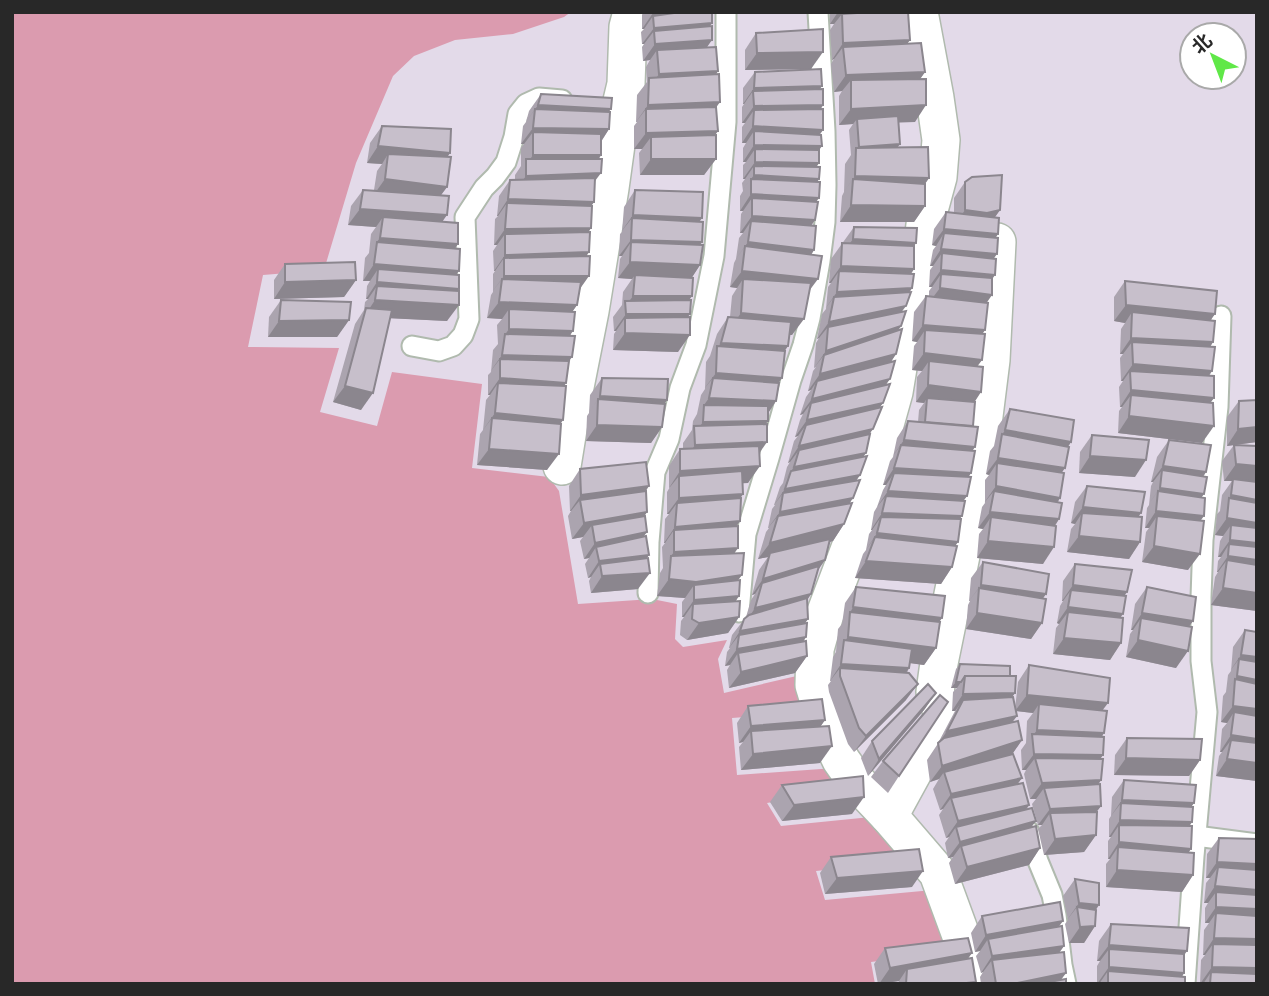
<svg xmlns="http://www.w3.org/2000/svg" width="1269" height="996" viewBox="0 0 1269 996" font-family="'PT Sans Narrow','Noto Sans SC',sans-serif">
<style>
.green{fill:#db9baf}
.lines{fill:none;stroke-linecap:round;stroke-linejoin:round}
.lane-casing{stroke:#b0baae;stroke-width:23}
.street-casing{stroke:#b0baae;stroke-width:40}
.lane{stroke:#fff;stroke-width:19}
.street{stroke:#fff;stroke-width:37}
.wall{fill:#aba4af}
.shaded-wall{fill:#8b868e}
.building{fill:#c7bfcb;stroke:#8b868e;stroke-width:2}
</style>
<rect width="100%" height="100%" fill="#e3dae9"/>
<polygon class="green" points="12,12 571,12 564,17 513,34 455,40 414,56 393,76 356,163 324,270 263,275 248,347 339,348 320,412 377,426 392,372 482,384 472,468 549,477 559,491 578,604 652,599 677,604 675,639 683,647 727,640 718,659 724,693 801,675 811,712 732,718 737,775 835,768 853,788 767,803 781,826 871,817 910,861 816,871 825,900 933,890 959,950 871,962 875,984 12,984"/>
<g class="lines">
<g class="lane-casing">
<g id="lane">
<polyline points="412,346 439,351 453,346 463,335 469,319 465,217 484,188 495,177 506,162 514,137 518,114 526,104 539,98 562,100"/>
<polyline points="648,593 649,542 655,472 669,439 680,388 696,345 714,256 726,122 726,12"/>
<polyline points="739,612 746,534 769,458 791,380 803,345 810,318 820,261 825,222 826,185 825,131 818,12"/>
<polyline points="1029,832 1038,861 1052,895 1056,915 1062,965 1066,984"/>
<polyline points="1196,836 1257,844"/>
<polyline points="1185,984 1194,856 1207,712 1201,661 1201,597 1203,540 1218,407 1221,316"/>
</g>
</g>
<g class="street-casing">
<g id="street">
<polyline points="919,12 935,98 941,140 938,177 925,225 921,256 907,313 894,392 852,543 824,617 815,649 814,685 830,737 841,760 855,780 889,816 938,873 963,941 973,984"/>
<polyline points="562,466 574,392 590,311 610,188 622,101 626,84 628,27 632,12"/>
<polyline points="889,816 942,719 942,712 935,692 939,663 968,521 983,424 991,360 997,242"/>
</g>
</g>
<use href="#lane" class="lane"/>
<use href="#street" class="street"/>
</g>
<g class="wall">
<polygon points="643,12 712,12 707,48 718,71 716,74 716,107 715,135 716,159 704,175 640,175 639,153 642,149 634,149 634,126 637,122 636,122 637,95 647,82 646,67 650,60 643,61 642,47 644,44 642,44 641,32 644,29 642,29 642,15"/>
<polygon points="830,12 908,12 910,40 907,43 925,72 920,79 915,122 898,122 898,147 929,178 925,184 925,206 914,222 840,222 842,196 844,192 845,164 851,155 849,130 853,124 839,125 839,96 842,91 834,92 831,64 834,59 832,60 830,30 834,24 830,24"/>
<polygon points="756,33 811,69 745,70 745,50"/>
<polygon points="755,72 820,89 823,105 821,109 823,130 820,134 819,163 816,167 819,179 817,182 815,220 811,225 814,250 811,255 809,291 792,335 789,335 788,346 785,350 778,383 776,401 768,413 759,453 748,483 742,483 743,494 740,499 740,521 736,526 734,553 738,581 736,601 739,617 728,633 687,640 680,635 681,621 684,617 682,617 682,602 685,598 657,596 660,573 663,568 662,547 665,543 664,543 665,519 669,514 667,514 667,492 670,487 669,488 669,466 680,449 683,449 683,443 692,430 693,421 697,414 701,395 705,389 706,362 710,356 717,334 728,317 730,317 732,296 737,288 730,287 734,263 736,259 739,238 743,233 740,233 741,214 743,211 740,211 740,196 743,191 742,183 745,179 743,179 743,165 746,162 743,162 743,148 746,143 742,143 742,127 745,123 742,123 742,107 744,104 743,104 743,88"/>
<polygon points="541,94 608,112 609,129 601,142 601,155 599,159 594,182 594,202 591,206 591,228 588,232 587,256 577,305 572,312 569,361 566,383 564,386 560,424 547,470 477,465 480,434 483,430 486,400 490,395 488,395 488,375 491,372 493,350 498,344 497,325 502,319 487,318 491,295 493,292 493,274 495,271 494,271 493,251 497,245 494,245 495,219 498,216 497,216 499,196 510,180 515,180 515,175 521,166 521,148 524,144 521,144 523,126 526,122 529,111"/>
<polygon points="382,126 450,153 447,157 447,187 441,195 443,221 458,244 455,248 456,275 459,289 447,321 390,318 361,410 333,402 355,324 364,310 365,302 368,299 366,299 367,286 370,281 363,281 365,258 369,253 371,234 376,227 348,225 351,206 363,190 374,190 377,171 382,164 367,163 370,143"/>
<polygon points="965,182 1000,210 994,218 998,234 995,238 992,279 986,303 985,330 982,334 982,360 977,366 973,426 975,447 972,450 971,473 968,477 967,496 963,501 952,567 941,584 855,578 863,554 866,550 869,534 872,530 871,530 874,512 877,507 883,490 886,485 883,485 890,461 893,457 897,438 908,421 918,422 919,410 924,403 916,402 917,377 922,371 912,370 914,346 917,342 912,341 914,312 926,296 929,296 929,291 932,287 929,287 930,270 933,266 930,266 933,250 936,246 932,245 934,229 946,212 954,213 954,198"/>
<polygon points="635,190 700,221 702,242 700,245 700,265 692,277 692,296 689,300 688,317 678,352 613,350 614,334 616,331 614,331 613,317 622,305 623,292 632,279 618,278 620,259 622,256 619,256 620,234 622,232 624,207"/>
<polygon points="854,227 916,243 914,246 914,269 911,274 912,288 909,293 902,311 898,331 896,354 890,363 883,403 879,408 870,434 866,453 862,457 860,475 856,481 844,524 833,541 830,542 825,560 818,570 811,594 807,600 805,623 806,637 803,642 807,656 795,673 729,688 727,670 730,665 725,666 727,652 730,648 729,648 732,635 746,617 751,600 755,594 752,595 759,570 768,557 758,559 766,532 769,528 768,528 772,509 775,505 774,505 780,487 783,483 787,467 790,462 788,463 794,441 798,436 795,437 800,420 803,414 800,415 806,397 811,390 808,391 813,371 816,367 814,368 816,343 819,338 817,339 822,314 826,309 828,287 831,283 829,283 831,259"/>
<polygon points="285,264 356,280 344,297 274,299 274,280"/>
<polygon points="1125,281 1215,314 1210,320 1213,342 1210,347 1212,371 1209,376 1214,398 1210,402 1202,443 1118,433 1119,411 1122,407 1120,407 1119,387 1123,381 1121,381 1120,358 1123,354 1120,354 1121,329 1125,323 1114,321 1114,297"/>
<polygon points="281,300 349,320 337,337 268,337 269,317"/>
<polygon points="602,378 667,400 664,404 662,427 651,443 586,441 587,416 589,413 590,395"/>
<polygon points="1239,401 1257,442 1234,445 1257,446 1257,611 1211,605 1215,577 1218,572 1217,572 1218,561 1221,557 1218,557 1220,541 1223,536 1215,535 1217,514 1220,511 1222,495 1232,481 1224,481 1222,461 1234,445 1227,446 1227,417"/>
<polygon points="1010,409 1071,442 1068,447 1062,472 1060,498 1058,502 1059,519 1055,526 1043,564 977,558 979,534 983,529 978,528 982,507 985,503 985,480 989,475 986,474 990,451 994,446 998,426"/>
<polygon points="1092,435 1135,477 1079,473 1080,452"/>
<polygon points="1169,440 1206,472 1203,477 1204,494 1201,497 1200,521 1188,570 1142,562 1146,532 1149,528 1145,528 1147,508 1149,505 1151,486 1153,482 1151,482 1157,457"/>
<polygon points="580,469 646,492 647,512 644,516 643,537 649,555 647,558 638,589 591,593 589,581 591,577 588,578 585,564 589,558 584,559 580,541 583,537 572,539 568,516 571,511 570,511 569,486"/>
<polygon points="1087,486 1139,517 1140,542 1129,559 1067,552 1071,529 1075,524 1071,523 1075,502"/>
<polygon points="983,562 1046,594 1043,598 1042,623 1031,639 966,629 968,605 970,601 969,601 971,578"/>
<polygon points="1075,564 1124,596 1120,618 1121,643 1110,660 1053,654 1056,628 1059,624 1057,623 1060,606 1063,601 1062,601 1063,581"/>
<polygon points="856,587 942,618 939,622 936,648 924,665 910,663 909,668 907,673 906,700 854,752 848,744 829,692 828,685 831,681 830,681 833,657 836,652 838,629 842,624 845,603"/>
<polygon points="1147,587 1193,621 1189,626 1176,668 1126,657 1130,634 1133,630 1131,630 1135,604"/>
<polygon points="1245,630 1257,632 1257,781 1216,776 1219,756 1222,752 1220,752 1222,729 1227,723 1221,722 1223,696 1226,692 1228,675 1231,671 1233,647"/>
<polygon points="960,664 1010,676 1015,693 1012,697 1015,709 1018,682 1029,665 1102,710 1103,755 1100,759 1101,780 1098,785 1101,806 1096,812 1096,835 1084,852 1044,855 1038,829 1042,825 1038,825 1032,804 1036,799 1030,799 1024,774 1026,770 1022,770 1021,750 1026,743 1027,721 1033,713 1016,711 1012,723 1022,740 1012,754 1022,778 1017,784 1029,805 1026,810 1040,848 1029,865 955,884 949,863 953,857 948,858 945,843 949,837 946,838 939,815 943,809 940,810 933,789 939,779 930,782 927,760 937,745 955,711 952,711 953,692 957,688 951,688 956,669"/>
<polygon points="936,693 924,710 868,776 861,758 872,741"/>
<polygon points="748,706 825,720 820,727 820,763 741,770 739,747 743,742 739,743 737,723"/>
<polygon points="1127,738 1200,760 1189,776 1114,775 1115,755"/>
<polygon points="883,761 899,776 888,793 871,777"/>
<polygon points="1124,780 1194,803 1191,806 1192,822 1189,826 1189,852 1193,875 1182,892 1106,887 1106,864 1110,859 1108,859 1108,841 1111,837 1109,837 1109,819 1111,816 1112,797"/>
<polygon points="782,785 852,814 782,821 770,802"/>
<polygon points="1219,838 1257,984 1200,984 1201,960 1205,955 1203,955 1204,930 1209,923 1205,923 1205,908 1208,903 1204,903 1206,883 1210,878 1206,878 1207,854"/>
<polygon points="831,857 912,887 825,894 820,873"/>
<polygon points="1075,879 1096,910 1095,926 1084,943 1069,943 1065,924 1068,920 1063,896"/>
<polygon points="982,916 1059,927 1064,946 1059,953 1061,980 1066,984 981,984 980,977 983,972 981,973 976,956 980,951 975,952 971,933"/>
<polygon points="1111,924 1184,955 1184,973 1182,977 1185,984 1097,984 1097,966 1100,961 1097,961 1099,941"/>
<polygon points="885,948 968,959 974,984 897,984 899,981 878,984 874,964"/>
</g>
<g class="shaded-wall">
<polygon points="658,12 707,12 712,23 701,39 654,31 644,44 642,44 654,28 653,16 644,29 642,29 653,13"/>
<polygon points="838,12 901,12 842,14 834,24 830,24"/>
<polygon points="712,40 700,57 657,50 650,60 643,61 655,44"/>
<polygon points="910,40 898,56 843,47 834,59 832,60 843,43"/>
<polygon points="823,52 811,69 745,70 757,53"/>
<polygon points="718,71 707,87 649,89 659,74"/>
<polygon points="925,72 913,89 851,80 842,91 834,92 846,75"/>
<polygon points="822,86 811,102 753,91 744,104 743,104 754,88"/>
<polygon points="720,102 708,119 646,109 636,122 648,105"/>
<polygon points="538,105 611,109 599,125 535,109 526,122"/>
<polygon points="823,105 811,122 754,110 745,123 742,123 754,106"/>
<polygon points="926,105 915,122 857,124 857,119 853,124 839,125 851,109"/>
<polygon points="753,126 823,130 811,146 822,146 810,163 819,163 809,178 819,179 808,195 751,179 742,191 754,175 754,166 745,179 743,179 755,162 755,149 746,162 743,162 754,145 754,131 746,143 742,143"/>
<polygon points="533,128 609,129 598,146 533,132 524,144 521,144"/>
<polygon points="718,131 707,147 651,137 642,149 634,149 646,133"/>
<polygon points="900,144 892,155 859,147"/>
<polygon points="378,146 450,153 439,169 388,154 382,164 367,163"/>
<polygon points="533,155 601,155 589,172 526,165"/>
<polygon points="651,159 716,159 704,175 640,175"/>
<polygon points="601,173 589,189 514,192 526,176"/>
<polygon points="855,176 929,178 917,195 853,179 844,192"/>
<polygon points="385,179 447,187 435,203 373,196"/>
<polygon points="751,194 819,198 807,214 752,198 743,211 740,211"/>
<polygon points="508,199 594,202 582,219 507,203 498,216 497,216"/>
<polygon points="851,205 925,206 914,222 840,222"/>
<polygon points="360,209 447,215 435,232 383,217 376,227 348,225"/>
<polygon points="965,210 1000,210 988,227 954,226"/>
<polygon points="633,215 702,218 691,234 632,218 621,232"/>
<polygon points="752,216 815,220 804,236 751,221 743,233 740,233"/>
<polygon points="591,228 580,245 505,234 497,245 494,245 505,229"/>
<polygon points="944,229 998,234 987,251 944,233 936,246 932,245"/>
<polygon points="380,238 458,244 447,260 376,243"/>
<polygon points="853,239 916,243 905,259 841,256"/>
<polygon points="631,240 702,242 690,259 631,242 622,256 619,256"/>
<polygon points="748,242 814,250 803,267 745,246 736,259"/>
<polygon points="941,249 997,254 985,271 942,253 933,266 930,266"/>
<polygon points="589,252 578,269 504,258 495,271 494,271 505,255"/>
<polygon points="630,262 700,265 689,282 635,275 632,279 618,278"/>
<polygon points="374,264 459,271 447,287 378,269 370,281 363,281"/>
<polygon points="841,266 914,269 902,286 839,271 831,283 829,283"/>
<polygon points="941,270 995,275 984,291 941,274 932,287 929,287"/>
<polygon points="742,271 818,279 806,295 743,279 737,288 730,287"/>
<polygon points="504,276 589,276 577,293 502,279 492,292"/>
<polygon points="356,280 344,297 274,299 285,282"/>
<polygon points="377,282 459,289 449,304 459,305 447,321 364,317 375,300 377,286 368,299 366,299"/>
<polygon points="912,288 901,305 834,297 825,309 837,292"/>
<polygon points="940,288 992,295 981,311 928,304"/>
<polygon points="633,296 692,296 680,312 625,307"/>
<polygon points="499,302 577,305 565,322 509,309 502,319 487,318"/>
<polygon points="1126,305 1215,314 1203,331 1132,312 1125,323 1114,321"/>
<polygon points="906,306 894,322 828,327 819,338 817,339 829,322"/>
<polygon points="741,313 804,319 792,335 729,330"/>
<polygon points="626,314 690,314 679,330 625,318 616,331 614,331"/>
<polygon points="349,320 337,337 268,337 279,321"/>
<polygon points="923,325 985,330 973,347 925,330 917,342 912,341"/>
<polygon points="901,326 890,343 824,355 814,368 826,351"/>
<polygon points="509,329 573,331 562,347 504,336"/>
<polygon points="625,333 690,335 678,352 613,350"/>
<polygon points="1131,338 1213,342 1202,359 1132,342 1123,354 1120,354"/>
<polygon points="721,343 788,346 777,362 717,348"/>
<polygon points="924,353 982,360 970,376 929,361 922,371 912,370"/>
<polygon points="896,354 885,371 817,381 811,390 808,391 820,374"/>
<polygon points="502,355 572,357 561,373 500,359 490,372"/>
<polygon points="1133,364 1212,371 1200,387 1130,371 1123,381 1121,381"/>
<polygon points="716,373 782,378 770,395 713,378 704,389"/>
<polygon points="500,378 566,383 555,399 498,383 490,395 488,395"/>
<polygon points="890,379 878,396 811,403 803,414 800,415 812,399"/>
<polygon points="928,385 981,392 970,409 927,398 924,403 916,402"/>
<polygon points="345,386 373,393 361,410 333,402"/>
<polygon points="1131,390 1214,398 1202,414 1131,395 1122,407 1120,407"/>
<polygon points="600,396 667,400 655,417 598,399 589,413"/>
<polygon points="709,398 776,401 765,418 704,405"/>
<polygon points="883,403 871,419 806,425 798,436 795,437 807,420"/>
<polygon points="495,413 563,420 552,437 492,418 483,430"/>
<polygon points="1129,416 1214,426 1202,443 1118,433"/>
<polygon points="768,421 756,438 695,433 703,422"/>
<polygon points="597,425 662,427 651,443 586,441"/>
<polygon points="1257,427 1257,442 1227,446 1238,429"/>
<polygon points="873,429 861,446 799,450 790,462 788,463 799,446"/>
<polygon points="1005,430 1071,442 1060,458 1002,435"/>
<polygon points="904,440 975,447 963,464 901,445 892,457"/>
<polygon points="767,442 756,458 684,461 695,445"/>
<polygon points="489,449 559,454 547,470 477,465"/>
<polygon points="866,453 854,469 791,471 783,483 794,467"/>
<polygon points="1090,456 1146,460 1135,477 1079,473"/>
<polygon points="998,458 1065,468 1053,485 997,463 989,475 986,474"/>
<polygon points="1236,464 1257,466 1257,483 1233,479 1232,481 1224,481"/>
<polygon points="760,466 748,483 679,487 679,476 670,487 669,488 680,471"/>
<polygon points="1163,466 1206,472 1195,488 1162,470 1153,482 1151,482"/>
<polygon points="894,468 971,473 960,490 894,473 886,485 883,485"/>
<polygon points="860,475 848,492 783,493 774,505 785,489"/>
<polygon points="649,486 638,503 580,500 571,511 570,511 581,495"/>
<polygon points="996,486 1060,498 1049,514 994,491 984,503"/>
<polygon points="1160,488 1204,494 1192,510 1158,491 1148,505"/>
<polygon points="888,491 967,496 955,512 886,496 877,507"/>
<polygon points="743,494 731,511 677,503 669,514 667,514 679,498"/>
<polygon points="1231,495 1257,500 1257,519 1229,498"/>
<polygon points="853,498 842,515 778,516 768,528 780,512"/>
<polygon points="1083,507 1141,513 1130,529 1082,513 1075,524 1071,523"/>
<polygon points="1156,511 1204,516 1192,532 1157,516 1149,528 1145,528"/>
<polygon points="647,512 636,528 592,525 583,537 572,539 584,523"/>
<polygon points="990,512 1059,519 1048,536 991,517 983,529 978,528"/>
<polygon points="882,513 962,516 951,532 881,517 872,530 871,530"/>
<polygon points="1227,518 1257,523 1257,541 1231,525 1223,536 1215,535"/>
<polygon points="740,521 729,537 674,530 665,543 664,543 675,527"/>
<polygon points="844,524 833,541 769,557 770,553 768,557 758,559 770,543"/>
<polygon points="647,532 635,548 596,547 589,558 584,559 595,543"/>
<polygon points="877,533 958,542 947,558 875,537 866,550"/>
<polygon points="1079,536 1140,542 1129,559 1067,552"/>
<polygon points="1230,540 1257,543 1257,566 1227,560 1218,572 1217,572 1228,556 1229,544 1221,557 1218,557"/>
<polygon points="988,541 1054,547 1043,564 977,558"/>
<polygon points="1154,546 1200,554 1188,570 1142,562"/>
<polygon points="738,548 727,564 671,556 662,568 674,552"/>
<polygon points="649,555 637,571 600,564 591,577 588,578 599,561"/>
<polygon points="825,560 813,577 762,583 755,594 752,595 763,579"/>
<polygon points="866,561 952,567 941,584 855,578"/>
<polygon points="650,573 638,589 591,593 602,576"/>
<polygon points="742,575 730,591 694,585 685,598 657,596 669,579"/>
<polygon points="981,585 1046,594 1034,611 979,588 969,601"/>
<polygon points="1073,585 1127,592 1116,608 1071,590 1063,601 1062,601"/>
<polygon points="1223,588 1257,593 1257,611 1211,605"/>
<polygon points="811,594 800,611 744,625 755,608"/>
<polygon points="739,596 728,613 693,604 684,617 682,617 694,600"/>
<polygon points="853,607 942,618 930,634 850,613"/>
<polygon points="1068,607 1123,614 1111,630 1068,612 1059,624 1057,623"/>
<polygon points="977,613 1042,623 1031,639 966,629"/>
<polygon points="1142,613 1193,621 1181,638 1141,618 1133,630 1131,630"/>
<polygon points="739,617 728,633 687,640 699,623"/>
<polygon points="808,619 797,635 739,635 729,648 740,631"/>
<polygon points="806,637 795,654 738,653 730,665 725,666 737,649"/>
<polygon points="848,637 936,648 924,665 843,654 844,642"/>
<polygon points="1064,638 1121,643 1110,660 1053,654"/>
<polygon points="1138,640 1188,651 1176,668 1126,657"/>
<polygon points="1241,655 1257,657 1257,676 1239,659 1230,671"/>
<polygon points="807,656 795,673 729,688 741,672"/>
<polygon points="841,664 909,668 898,685 840,668 830,681"/>
<polygon points="1237,676 1257,680 1257,699 1235,679 1226,692"/>
<polygon points="956,682 961,682 957,688 951,688"/>
<polygon points="918,684 906,700 854,752 866,736"/>
<polygon points="936,693 924,710 868,776 879,759"/>
<polygon points="1015,693 1003,709 963,700 955,711 952,711 963,694"/>
<polygon points="1027,695 1108,703 1096,719 1039,704 1033,713 1015,711"/>
<polygon points="1233,706 1257,709 1257,727 1234,712 1227,723 1221,722"/>
<polygon points="1017,716 1005,732 938,744 947,731"/>
<polygon points="825,720 813,737 751,731 743,742 739,743 751,726"/>
<polygon points="1037,730 1104,733 1093,750 1032,737"/>
<polygon points="1231,735 1257,739 1257,757 1231,740 1222,752 1220,752"/>
<polygon points="1022,740 1011,756 944,772 939,779 930,782 942,766"/>
<polygon points="832,746 820,763 741,770 753,754"/>
<polygon points="1034,754 1103,755 1091,771 1035,758 1026,770 1022,770"/>
<polygon points="1126,758 1200,760 1189,776 1114,775"/>
<polygon points="1227,759 1257,763 1257,781 1216,776"/>
<polygon points="1022,778 1010,794 951,798 943,809 940,810 951,794"/>
<polygon points="1101,780 1089,797 1044,788 1036,799 1030,799 1042,783"/>
<polygon points="864,797 852,814 782,821 794,805"/>
<polygon points="1122,800 1194,803 1182,820 1121,803 1111,816"/>
<polygon points="1029,805 1018,821 956,827 949,837 946,838 958,821"/>
<polygon points="1101,806 1089,822 1050,813 1042,825 1038,825 1050,809"/>
<polygon points="1120,820 1192,822 1181,839 1119,825 1111,837 1109,837"/>
<polygon points="1036,821 1024,837 961,846 953,857 948,858 960,842"/>
<polygon points="1096,835 1084,852 1044,855 1055,839"/>
<polygon points="1119,842 1191,849 1180,865 1118,847 1110,859 1108,859"/>
<polygon points="1040,848 1029,865 955,884 967,867"/>
<polygon points="1217,862 1257,864 1257,881 1218,867 1210,878 1206,878"/>
<polygon points="1117,870 1193,875 1182,892 1106,887"/>
<polygon points="923,871 912,887 825,894 837,878"/>
<polygon points="1215,886 1257,890 1257,908 1216,892 1208,903 1204,903"/>
<polygon points="1079,903 1099,905 1088,922 1077,907 1067,920"/>
<polygon points="1216,907 1257,909 1257,927 1216,913 1209,923 1205,923"/>
<polygon points="1063,921 1051,937 988,939 980,951 975,952 986,935"/>
<polygon points="1095,926 1084,943 1069,943 1080,927"/>
<polygon points="1214,938 1257,939 1257,956 1213,944 1205,955 1203,955"/>
<polygon points="1109,945 1187,951 1176,967 1109,949 1100,961 1097,961"/>
<polygon points="1064,946 1052,962 992,960 983,972 981,973 992,956"/>
<polygon points="972,953 960,970 907,969 899,981 879,984 890,968"/>
<polygon points="1109,967 1184,973 1177,984 1108,971 1099,984 1097,984"/>
<polygon points="1212,967 1257,968 1257,984 1211,972 1203,984 1200,984"/>
<polygon points="1066,973 1058,984 1013,984"/>
</g>
<g class="building">
<polygon points="681,12 712,12 712,23 654,28 653,16"/>
<polygon points="872,12 908,12 910,40 843,43 842,14"/>
<polygon points="712,26 712,40 655,44 654,31"/>
<polygon points="823,29 823,52 757,53 756,33"/>
<polygon points="921,43 925,72 846,75 843,47"/>
<polygon points="716,47 718,71 659,74 657,50"/>
<polygon points="821,69 822,86 754,88 755,72"/>
<polygon points="719,74 720,102 648,105 649,78"/>
<polygon points="926,79 926,105 851,109 851,80"/>
<polygon points="823,89 823,105 754,106 753,91"/>
<polygon points="541,94 612,98 611,109 538,105"/>
<polygon points="716,107 718,131 646,133 646,109"/>
<polygon points="535,109 610,112 609,129 533,128"/>
<polygon points="823,109 823,130 753,126 754,110"/>
<polygon points="898,116 900,144 859,147 857,119"/>
<polygon points="382,126 451,129 450,153 378,146"/>
<polygon points="754,131 821,135 822,146 754,145"/>
<polygon points="533,132 601,134 601,155 533,155"/>
<polygon points="716,135 716,159 651,159 651,137"/>
<polygon points="928,147 929,178 855,176 856,148"/>
<polygon points="755,149 819,150 819,163 755,162"/>
<polygon points="388,154 451,157 447,187 385,179"/>
<polygon points="526,159 602,159 601,173 526,176"/>
<polygon points="754,166 820,167 819,179 754,175"/>
<polygon points="1002,175 1000,210 987,213 965,210 965,182 972,177"/>
<polygon points="595,178 594,202 508,199 510,180"/>
<polygon points="751,179 820,182 819,198 751,194"/>
<polygon points="853,179 925,184 925,206 851,205"/>
<polygon points="363,190 449,196 447,215 360,209"/>
<polygon points="635,190 703,192 702,218 633,215"/>
<polygon points="752,198 818,202 815,220 752,216"/>
<polygon points="507,203 592,206 591,228 505,229"/>
<polygon points="946,212 999,218 998,234 944,229"/>
<polygon points="383,217 458,223 458,244 380,238"/>
<polygon points="632,218 703,222 702,242 631,240"/>
<polygon points="751,221 816,226 814,250 748,242"/>
<polygon points="854,227 917,228 916,243 853,239"/>
<polygon points="590,232 589,252 505,255 505,234"/>
<polygon points="944,233 998,238 997,254 941,249"/>
<polygon points="377,242 460,249 459,271 374,264"/>
<polygon points="631,242 703,245 700,265 630,262"/>
<polygon points="842,243 914,246 914,269 841,266"/>
<polygon points="745,246 822,256 818,279 742,271"/>
<polygon points="942,253 996,259 995,275 941,270"/>
<polygon points="590,256 589,276 504,276 504,258"/>
<polygon points="355,262 356,280 285,282 285,264"/>
<polygon points="378,269 459,275 459,289 377,282"/>
<polygon points="839,271 914,274 912,288 837,292"/>
<polygon points="941,274 992,278 992,295 940,288"/>
<polygon points="635,275 693,278 692,296 633,296"/>
<polygon points="502,279 581,282 577,305 499,302"/>
<polygon points="743,279 811,283 804,319 741,313"/>
<polygon points="1125,281 1217,291 1215,314 1126,305"/>
<polygon points="377,286 459,291 459,305 375,300"/>
<polygon points="911,292 906,306 829,322 834,297"/>
<polygon points="926,296 988,303 985,330 923,325"/>
<polygon points="281,300 351,302 349,320 279,321"/>
<polygon points="691,300 690,314 626,314 625,301"/>
<polygon points="366,308 392,310 373,393 345,386"/>
<polygon points="509,309 575,312 573,331 509,329"/>
<polygon points="906,311 901,326 826,351 828,327"/>
<polygon points="1132,312 1215,321 1213,342 1131,338"/>
<polygon points="690,317 690,335 625,333 625,318"/>
<polygon points="728,317 791,322 788,346 721,343"/>
<polygon points="902,329 896,354 820,374 824,355"/>
<polygon points="925,330 985,334 982,360 924,353"/>
<polygon points="505,334 575,336 572,357 502,355"/>
<polygon points="1132,342 1215,347 1212,371 1133,364"/>
<polygon points="717,346 785,351 782,378 716,373"/>
<polygon points="500,359 569,361 566,383 500,378"/>
<polygon points="895,361 890,379 812,399 817,381"/>
<polygon points="929,361 983,367 981,392 928,385"/>
<polygon points="1130,371 1214,376 1214,398 1131,390"/>
<polygon points="602,378 668,379 667,400 600,396"/>
<polygon points="713,378 779,383 776,401 709,398"/>
<polygon points="498,383 566,386 563,420 495,413"/>
<polygon points="890,384 883,403 807,420 811,403"/>
<polygon points="1131,395 1213,403 1214,426 1129,416"/>
<polygon points="927,398 975,402 973,426 925,422"/>
<polygon points="598,399 665,404 662,427 597,425"/>
<polygon points="1257,400 1257,427 1238,429 1239,401"/>
<polygon points="704,405 768,406 768,421 703,422"/>
<polygon points="882,407 873,429 799,446 806,425"/>
<polygon points="1010,409 1074,420 1071,442 1005,430"/>
<polygon points="492,418 561,424 559,454 489,449"/>
<polygon points="908,421 978,427 975,447 904,440"/>
<polygon points="767,424 767,442 695,445 694,426"/>
<polygon points="870,434 866,453 794,467 799,450"/>
<polygon points="1002,434 1069,447 1065,468 998,458"/>
<polygon points="1092,435 1149,440 1146,460 1090,456"/>
<polygon points="1169,440 1211,445 1206,472 1163,466"/>
<polygon points="901,445 975,451 971,473 894,468"/>
<polygon points="1234,445 1257,446 1257,466 1236,464"/>
<polygon points="759,446 760,466 680,471 680,449"/>
<polygon points="867,456 860,475 785,489 791,471"/>
<polygon points="646,462 649,486 581,495 580,469"/>
<polygon points="997,463 1064,473 1060,498 996,486"/>
<polygon points="1162,470 1207,477 1204,494 1160,488"/>
<polygon points="742,471 743,494 679,498 679,476"/>
<polygon points="894,473 971,477 967,496 888,491"/>
<polygon points="1233,479 1257,482 1257,500 1231,495"/>
<polygon points="860,480 853,498 780,512 783,493"/>
<polygon points="1087,486 1145,492 1141,513 1083,507"/>
<polygon points="646,491 647,512 584,523 580,500"/>
<polygon points="994,491 1062,503 1059,519 990,512"/>
<polygon points="1158,491 1205,498 1204,516 1156,511"/>
<polygon points="886,496 965,501 962,516 882,513"/>
<polygon points="741,498 740,521 675,527 677,503"/>
<polygon points="1229,498 1257,503 1257,523 1227,518"/>
<polygon points="852,503 844,524 770,543 778,516"/>
<polygon points="1082,513 1142,517 1140,542 1079,536"/>
<polygon points="645,516 647,532 595,543 592,525"/>
<polygon points="1157,516 1204,521 1200,554 1154,546"/>
<polygon points="881,517 961,519 958,542 877,533"/>
<polygon points="991,517 1056,526 1054,547 988,541"/>
<polygon points="1231,525 1257,528 1257,543 1230,540"/>
<polygon points="738,526 738,548 674,552 674,530"/>
<polygon points="646,536 649,555 599,561 596,547"/>
<polygon points="875,537 957,546 952,567 866,561"/>
<polygon points="830,539 825,560 763,579 770,553"/>
<polygon points="1229,544 1257,547 1257,560 1228,556"/>
<polygon points="744,553 742,575 696,582 669,579 671,556"/>
<polygon points="648,558 650,573 602,576 600,564"/>
<polygon points="1227,560 1257,565 1257,593 1223,588"/>
<polygon points="983,562 1049,574 1046,594 981,585"/>
<polygon points="1075,564 1132,570 1127,592 1073,585"/>
<polygon points="819,566 811,594 755,608 762,583"/>
<polygon points="740,580 739,596 694,600 694,585"/>
<polygon points="856,587 945,596 942,618 853,607"/>
<polygon points="1147,587 1196,597 1193,621 1142,613"/>
<polygon points="979,588 1046,599 1042,623 977,613"/>
<polygon points="1071,590 1126,596 1123,614 1068,607"/>
<polygon points="807,598 808,619 740,631 744,619 749,615"/>
<polygon points="740,601 739,617 699,623 692,619 693,604"/>
<polygon points="850,612 940,622 936,648 848,637"/>
<polygon points="1068,612 1123,618 1121,643 1064,638"/>
<polygon points="1141,618 1192,627 1188,651 1138,640"/>
<polygon points="807,623 806,637 737,649 739,635"/>
<polygon points="1245,630 1257,632 1257,657 1241,655"/>
<polygon points="844,640 912,649 909,668 841,664"/>
<polygon points="806,641 807,656 741,672 738,653"/>
<polygon points="1239,659 1257,662 1257,680 1237,676"/>
<polygon points="960,664 1010,666 1010,676 965,676 961,682 956,682"/>
<polygon points="1029,665 1110,678 1108,703 1027,695"/>
<polygon points="840,668 909,673 918,684 866,736 859,728 840,676"/>
<polygon points="965,676 1016,676 1015,693 963,694"/>
<polygon points="1235,679 1257,684 1257,709 1233,706"/>
<polygon points="928,684 936,693 879,759 872,741"/>
<polygon points="940,695 948,702 899,776 883,761"/>
<polygon points="1013,697 1017,716 947,731 963,700"/>
<polygon points="822,699 825,720 751,726 748,706"/>
<polygon points="1039,704 1107,711 1104,733 1037,730"/>
<polygon points="1234,712 1257,716 1257,739 1231,735"/>
<polygon points="1018,721 1022,740 942,766 938,743 944,738"/>
<polygon points="829,726 832,746 753,754 751,731"/>
<polygon points="1032,734 1104,737 1103,755 1034,754"/>
<polygon points="1127,738 1202,739 1200,760 1126,758"/>
<polygon points="1231,740 1257,743 1257,763 1227,759"/>
<polygon points="1013,754 1022,778 951,794 944,772"/>
<polygon points="1035,758 1103,759 1101,780 1042,783"/>
<polygon points="863,776 864,797 794,805 782,785"/>
<polygon points="1124,780 1196,785 1194,803 1122,800"/>
<polygon points="1023,783 1029,805 958,821 951,798"/>
<polygon points="1100,784 1101,806 1050,809 1044,788"/>
<polygon points="1121,803 1193,807 1192,822 1120,820"/>
<polygon points="1032,808 1036,821 960,842 956,827"/>
<polygon points="1097,812 1096,835 1055,839 1050,813"/>
<polygon points="1119,825 1192,826 1191,849 1119,842"/>
<polygon points="1036,826 1040,848 967,867 961,846"/>
<polygon points="1219,838 1257,839 1257,864 1217,862"/>
<polygon points="1118,847 1194,853 1193,875 1117,870"/>
<polygon points="919,849 923,871 837,878 831,857"/>
<polygon points="1218,867 1257,870 1257,890 1215,886"/>
<polygon points="1075,879 1099,883 1099,905 1079,903"/>
<polygon points="1216,892 1257,895 1257,909 1216,907"/>
<polygon points="1060,902 1063,921 986,935 982,916"/>
<polygon points="1077,907 1096,910 1095,926 1080,927"/>
<polygon points="1216,913 1257,916 1257,939 1214,938"/>
<polygon points="1111,924 1189,928 1187,951 1109,945"/>
<polygon points="1062,926 1064,946 992,956 988,939"/>
<polygon points="968,938 972,953 890,968 885,948"/>
<polygon points="1213,944 1257,945 1257,968 1212,967"/>
<polygon points="1109,949 1184,954 1184,973 1109,967"/>
<polygon points="1064,952 1066,973 1013,984 996,984 992,960"/>
<polygon points="972,958 976,982 957,984 906,984 907,969"/>
<polygon points="1108,971 1185,977 1185,984 1108,984"/>
<polygon points="1211,972 1257,974 1257,984 1210,984"/>
<polygon points="1066,979 1066,984 1038,984"/>
</g>
<rect width="1269" height="996" fill="none" stroke="#282828" stroke-width="28"/>
<g transform="translate(1213 56) rotate(318)"><circle r="33" fill="#ffffff" stroke="#a9a9a9" stroke-width="2"/>
<path d="M0-5L12 26L0 18L-12 26Z" fill="#60e848"/>
<text y="-10" font-size="19" font-weight="bold" text-anchor="middle" fill="#282828">北</text>
</g>
</svg>
